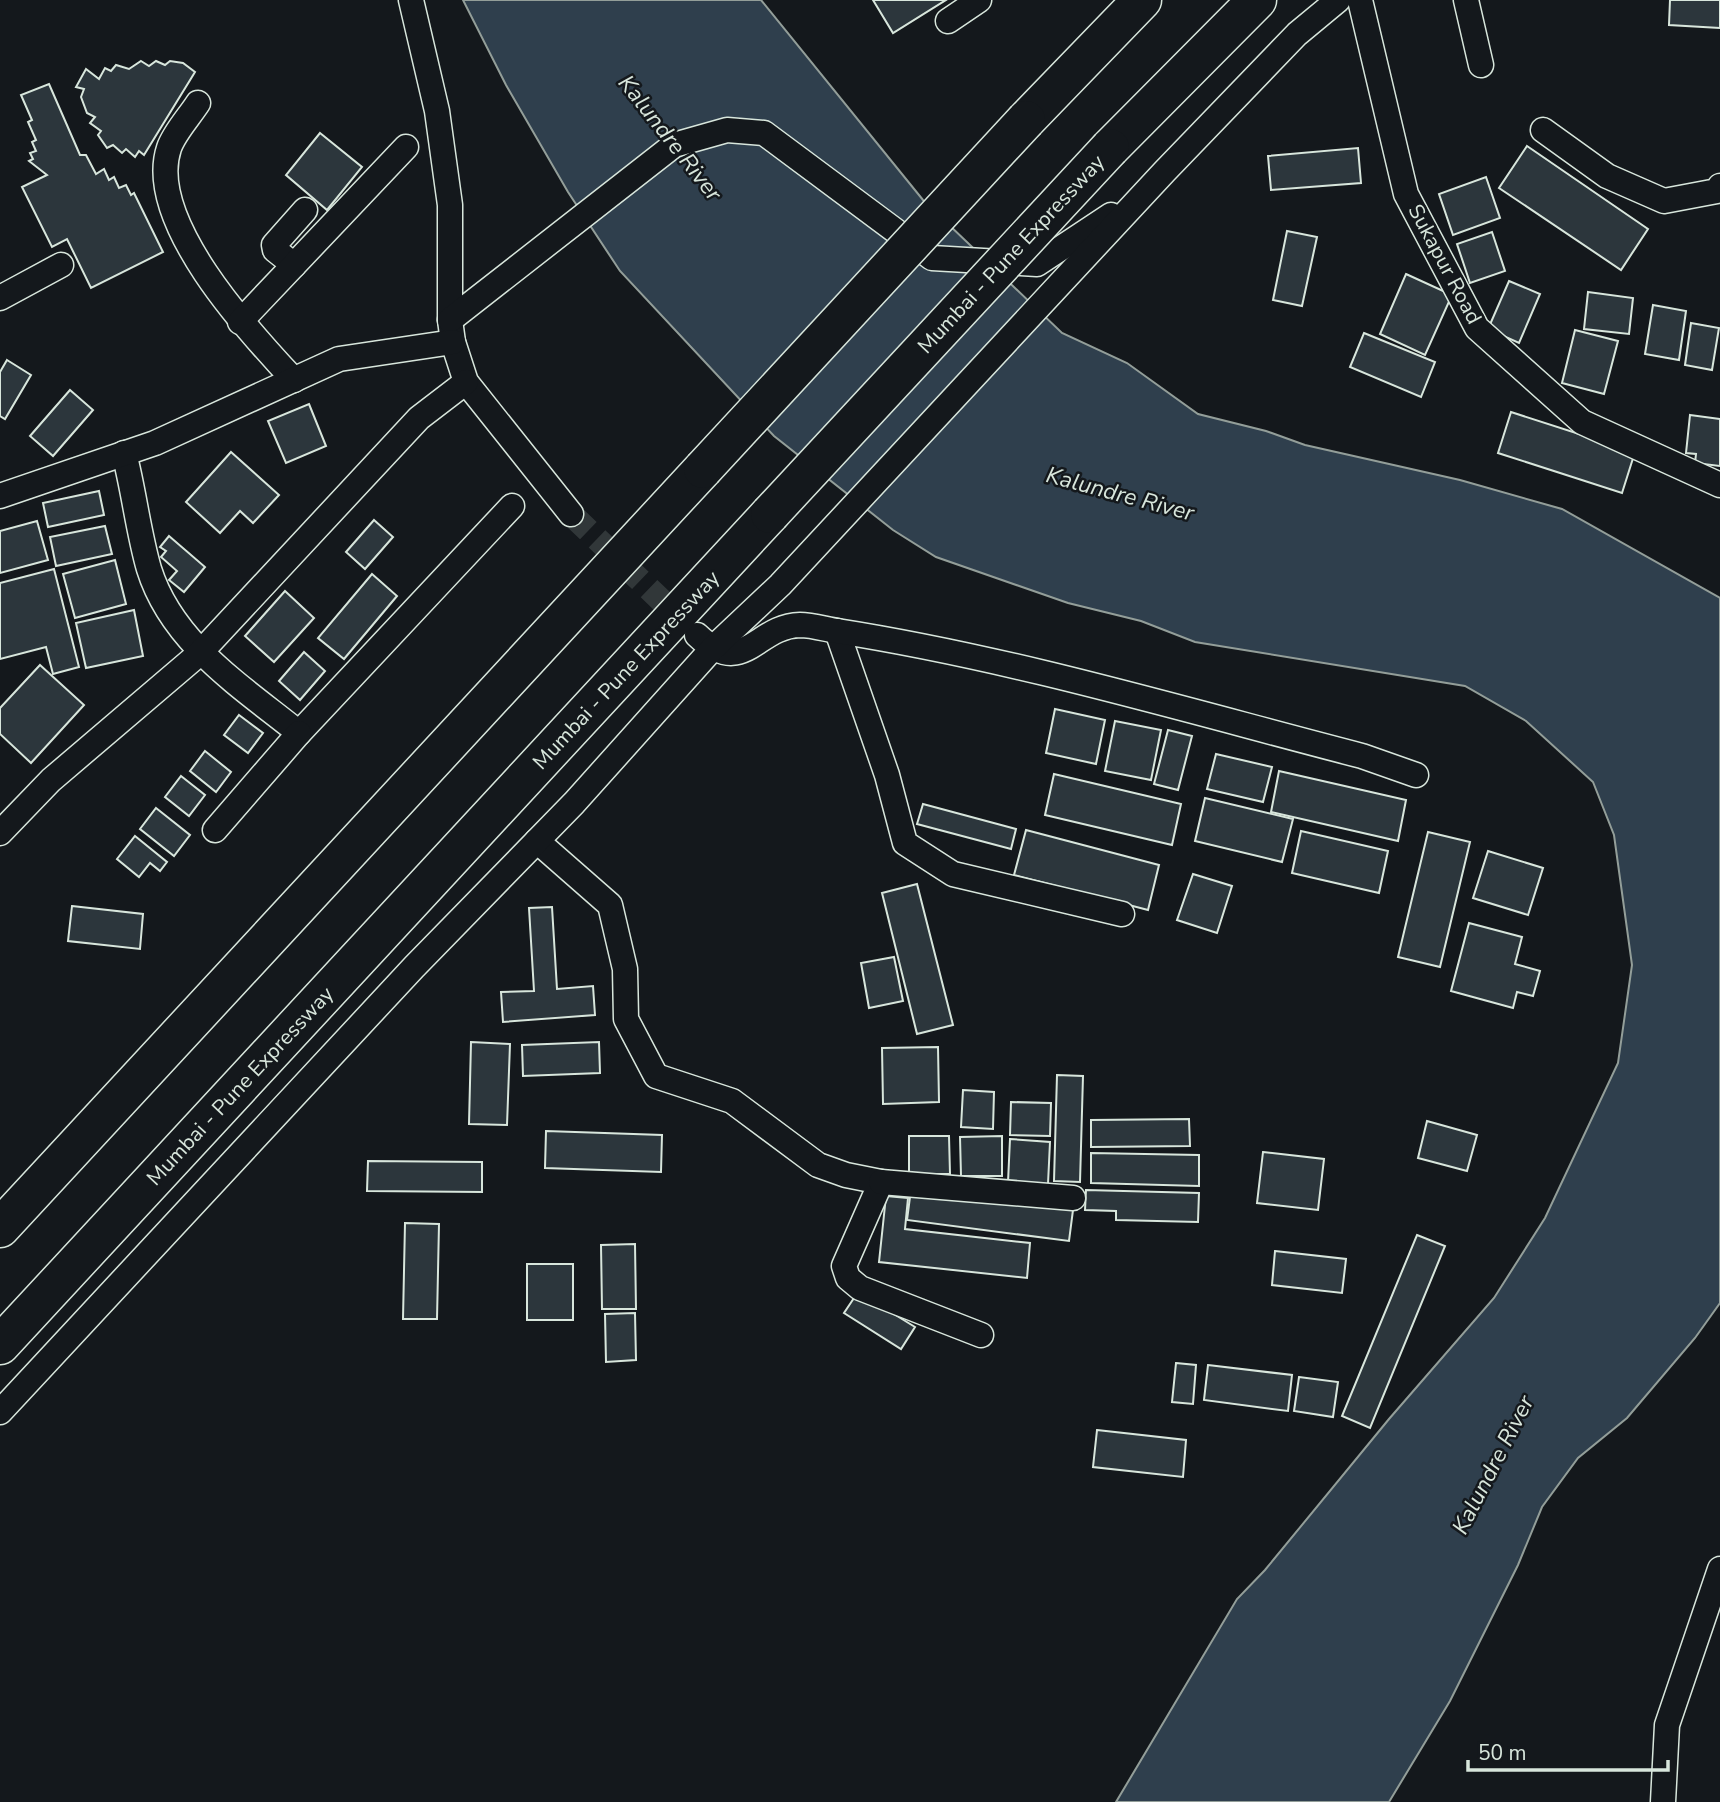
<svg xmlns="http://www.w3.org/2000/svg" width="1720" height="1802" viewBox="0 0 1720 1802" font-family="'Nunito Sans',sans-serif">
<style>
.water{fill:#2f3f4d;stroke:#939e99;stroke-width:2}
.building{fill:#2c363c;stroke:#d8e6dc;stroke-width:2}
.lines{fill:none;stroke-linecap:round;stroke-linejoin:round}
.minor-tunnel{stroke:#313739;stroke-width:24;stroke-dasharray:24 12;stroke-linecap:butt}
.minor-casing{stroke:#d8e6dc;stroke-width:27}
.motorway-casing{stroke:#d8e6dc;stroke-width:41}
.minor{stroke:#14181c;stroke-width:24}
.motorway{stroke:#14181c;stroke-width:38}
.motorway-bridge-casing{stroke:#d8e6dc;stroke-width:41;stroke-linecap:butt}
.motorway-bridge{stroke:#14181c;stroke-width:38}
.labels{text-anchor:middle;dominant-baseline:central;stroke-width:5;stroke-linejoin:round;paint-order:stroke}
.street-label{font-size:21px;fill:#d8e6dc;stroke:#14181c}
.water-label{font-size:23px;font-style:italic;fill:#d8e6dc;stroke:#14181c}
</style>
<rect width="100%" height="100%" fill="#14181c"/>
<polygon class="water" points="463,0 761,0 923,200 1062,333 1127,363 1198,414 1266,431 1305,445 1460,480 1562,509 1720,598 1720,1303 1695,1338 1627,1418 1578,1458 1542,1507 1518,1565 1450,1701 1389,1802 1116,1802 1237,1599 1265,1570 1389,1419 1494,1298 1545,1218 1618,1063 1632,965 1614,835 1593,782 1526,721 1465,686 1195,642 1141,621 1068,603 936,557 893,530 774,436 620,271 568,192 506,85"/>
<g class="building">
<polygon points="873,0 946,0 893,33"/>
<polygon points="1670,0 1720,0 1720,28 1669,25"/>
<polygon points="141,61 149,66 156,61 165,65 170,61 183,63 195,72 144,155 139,151 135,157 126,149 122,153 113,145 107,148 98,135 101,131 90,123 95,117 87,113 81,97 84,89 76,87 86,69 99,79 105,68 111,71 116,65 129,69"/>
<polygon points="49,84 80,155 86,155 96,174 104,169 109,180 114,177 119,188 126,185 131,195 134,193 163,252 91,288 67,239 52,247 22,187 47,175 29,161 33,159 30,153 36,151 32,142 36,140 28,122 32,120 21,95"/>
<polygon points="320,133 362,167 327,210 286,175"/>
<polygon points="1527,146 1648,229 1621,270 1499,188"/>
<polygon points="1358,148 1361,183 1271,190 1268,156"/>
<polygon points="1486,177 1500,218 1453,235 1439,194"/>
<polygon points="1287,231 1317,237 1302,306 1273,300"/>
<polygon points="1492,232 1505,271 1470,283 1457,244"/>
<polygon points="1406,274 1452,295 1425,355 1380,334"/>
<polygon points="1509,281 1540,294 1519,343 1488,329"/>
<polygon points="1588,292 1633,298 1629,334 1584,329"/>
<polygon points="1653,305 1686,311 1679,360 1645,354"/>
<polygon points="1691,323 1719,328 1712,370 1685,365"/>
<polygon points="1575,330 1618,341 1604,394 1562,383"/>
<polygon points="1364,333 1435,362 1421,397 1350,367"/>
<polygon points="7,360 31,375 5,419 0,416 0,372"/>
<polygon points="70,390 93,410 53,456 30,436"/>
<polygon points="309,404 326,446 286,463 268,421"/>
<polygon points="1511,412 1635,452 1622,493 1498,453"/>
<polygon points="1690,415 1720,419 1720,466 1695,463 1696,454 1686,453"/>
<polygon points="231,452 279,495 253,523 240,511 220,533 186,502"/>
<polygon points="99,491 104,515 48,527 43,503"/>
<polygon points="374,520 393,537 365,569 346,552"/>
<polygon points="37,521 48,560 0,573 0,531"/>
<polygon points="105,526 112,554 56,566 50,537"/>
<polygon points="169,536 205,567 184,592 169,580 177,571 161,557 166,551 160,547"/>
<polygon points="115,560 126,604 75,618 63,574"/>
<polygon points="54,569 79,667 53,674 46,647 0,659 0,583"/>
<polygon points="372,574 397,596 344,659 318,638"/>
<polygon points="285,591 314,618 274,662 245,636"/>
<polygon points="134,610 143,656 86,668 76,623"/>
<polygon points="304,652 325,671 300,700 279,681"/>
<polygon points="40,665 84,705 31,763 0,734 0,708"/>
<polygon points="1055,709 1105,720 1096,764 1046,753"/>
<polygon points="239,715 263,733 248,753 224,735"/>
<polygon points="1115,721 1161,730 1151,780 1105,771"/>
<polygon points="1168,730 1192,736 1178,790 1154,784"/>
<polygon points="205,751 231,772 216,792 190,771"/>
<polygon points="1216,754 1272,767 1263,802 1207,789"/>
<polygon points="1279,771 1406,800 1398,841 1271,812"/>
<polygon points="1054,774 1181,804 1172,845 1045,815"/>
<polygon points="181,776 205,795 189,816 165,797"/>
<polygon points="1205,798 1293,819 1282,862 1195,841"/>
<polygon points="923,804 1016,829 1011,849 917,824"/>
<polygon points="156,808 190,835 174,856 140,829"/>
<polygon points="1026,830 1159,865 1148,910 1014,875"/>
<polygon points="1301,831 1388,851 1379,893 1292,873"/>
<polygon points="1428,832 1470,842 1440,967 1398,957"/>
<polygon points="135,836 167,862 160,871 150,863 139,877 117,859"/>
<polygon points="1488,851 1543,868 1528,915 1473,898"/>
<polygon points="1193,874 1232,886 1217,933 1177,920"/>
<polygon points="917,884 953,1025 917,1034 882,893"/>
<polygon points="72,906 143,914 140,949 68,941"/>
<polygon points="552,907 557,989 593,986 595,1015 503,1022 501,992 534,991 529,908"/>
<polygon points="1469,923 1522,937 1515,964 1540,971 1533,996 1517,992 1513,1008 1451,991"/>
<polygon points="894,957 903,1001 869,1008 861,963"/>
<polygon points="471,1042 510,1044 507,1125 469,1124"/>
<polygon points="599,1042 600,1073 523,1076 522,1045"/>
<polygon points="938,1047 939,1102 883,1104 882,1048"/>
<polygon points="1057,1075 1083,1076 1080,1182 1054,1181"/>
<polygon points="963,1090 994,1092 993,1129 961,1127"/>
<polygon points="1011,1102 1051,1103 1050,1136 1010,1135"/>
<polygon points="1189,1119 1190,1146 1091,1147 1091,1120"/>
<polygon points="1427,1121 1477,1135 1467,1171 1418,1158"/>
<polygon points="546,1131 662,1135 661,1172 545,1168"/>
<polygon points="909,1136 949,1136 950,1174 909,1174"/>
<polygon points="1002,1136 1002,1176 961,1176 960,1137"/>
<polygon points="1010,1139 1050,1142 1048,1184 1008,1182"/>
<polygon points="1263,1152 1324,1159 1318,1210 1257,1203"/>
<polygon points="1091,1153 1199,1155 1199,1186 1091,1183"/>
<polygon points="368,1161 482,1162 482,1192 367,1191"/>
<polygon points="911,1189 1073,1210 1069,1241 907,1220"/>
<polygon points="1086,1190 1199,1193 1198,1222 1116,1220 1116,1211 1085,1210"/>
<polygon points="886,1196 908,1198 905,1229 1030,1243 1027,1278 879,1262"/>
<polygon points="405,1223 439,1224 437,1319 403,1319"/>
<polygon points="1417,1235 1445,1246 1370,1428 1342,1416"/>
<polygon points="635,1244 636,1309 602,1309 601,1245"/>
<polygon points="1275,1251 1346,1259 1342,1293 1272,1285"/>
<rect x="527" y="1264" width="46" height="56"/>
<polygon points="858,1292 915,1327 901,1349 844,1313"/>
<polygon points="635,1313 636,1360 606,1362 605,1314"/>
<polygon points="1176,1363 1196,1365 1193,1404 1172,1402"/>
<polygon points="1208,1365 1292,1375 1288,1411 1204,1400"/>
<polygon points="1299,1377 1338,1382 1333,1417 1294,1411"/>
<polygon points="1097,1430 1186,1440 1183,1477 1093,1467"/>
</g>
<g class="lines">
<polyline class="minor-tunnel" points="571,514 687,625"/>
<g class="minor-casing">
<g id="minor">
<polyline points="411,0 437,111 450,205 450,320 453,342 466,382 571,514"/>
<polyline points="1360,0 1406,194 1477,328 1582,422 1720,485"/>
<polyline points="1466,0 1481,65"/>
<polyline points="948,21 979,0"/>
<path d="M198,103C189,117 174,133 169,148C145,220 249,332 294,380"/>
<polyline points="1543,130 1607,176 1664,201 1717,191 1720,186"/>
<polyline points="294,265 275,250 274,245 305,210"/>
<polyline points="0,298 61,265"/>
<polyline points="450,320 674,145 727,130 764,133 932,258 1037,264 1111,215"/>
<polyline points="240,322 406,147"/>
<path d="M124,453C134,491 138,531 149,569C172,643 242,687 299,733L512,506"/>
<polyline points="0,496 155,443 339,359 453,342"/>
<polyline points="837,631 887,775 905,843 953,874 1122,914"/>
<path d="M697,635C744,680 755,626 800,625C812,625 825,629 837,631C1015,659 1188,711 1362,756L1416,775"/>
<polyline points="215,830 299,733"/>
<polyline points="0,833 51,780 200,653 419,418 466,382"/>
<polyline points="537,841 610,905 625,969 626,1019 656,1076 732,1101 818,1165 846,1175 881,1182 844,1266 848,1278 860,1288 981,1335"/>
<polyline points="881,1182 1073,1198"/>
<polyline points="0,1412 414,967 574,803 712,649 780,585 1165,171 1297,34 1338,0"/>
<polyline points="1663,1802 1667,1725 1720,1569"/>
</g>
</g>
<g class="motorway-casing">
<g id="motorway">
<polyline points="1026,120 1142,0"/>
<polyline points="1110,148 1257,0"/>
<polyline points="0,1228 703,469"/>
<polyline points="0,1345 770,514"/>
</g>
</g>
<use href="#minor" class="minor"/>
<use href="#motorway" class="motorway"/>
<g class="motorway-bridge-casing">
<g id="motorway-bridge">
<polyline points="703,469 1026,120"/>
<polyline points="770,514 1110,148"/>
</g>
</g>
<use href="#motorway-bridge" class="motorway-bridge"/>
</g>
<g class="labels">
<g class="street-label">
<text transform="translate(1011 254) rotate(-47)">Mumbai - Pune Expressway</text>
<text transform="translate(1445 264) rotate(62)">Sukapur Road</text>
<text transform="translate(626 670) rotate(-47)">Mumbai - Pune Expressway</text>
<text transform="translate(240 1086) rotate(-47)">Mumbai - Pune Expressway</text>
</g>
<g class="water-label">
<text transform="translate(670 138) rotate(52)">Kalundre River</text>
<text transform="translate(1120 494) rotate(15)">Kalundre River</text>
<text transform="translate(1493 1465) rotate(-63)">Kalundre River</text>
</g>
</g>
<path d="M1468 1760v10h200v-10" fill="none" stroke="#d8e6dc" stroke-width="3.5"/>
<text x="1478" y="1760" font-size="21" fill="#d8e6dc" stroke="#14181c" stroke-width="5" paint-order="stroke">50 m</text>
</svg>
